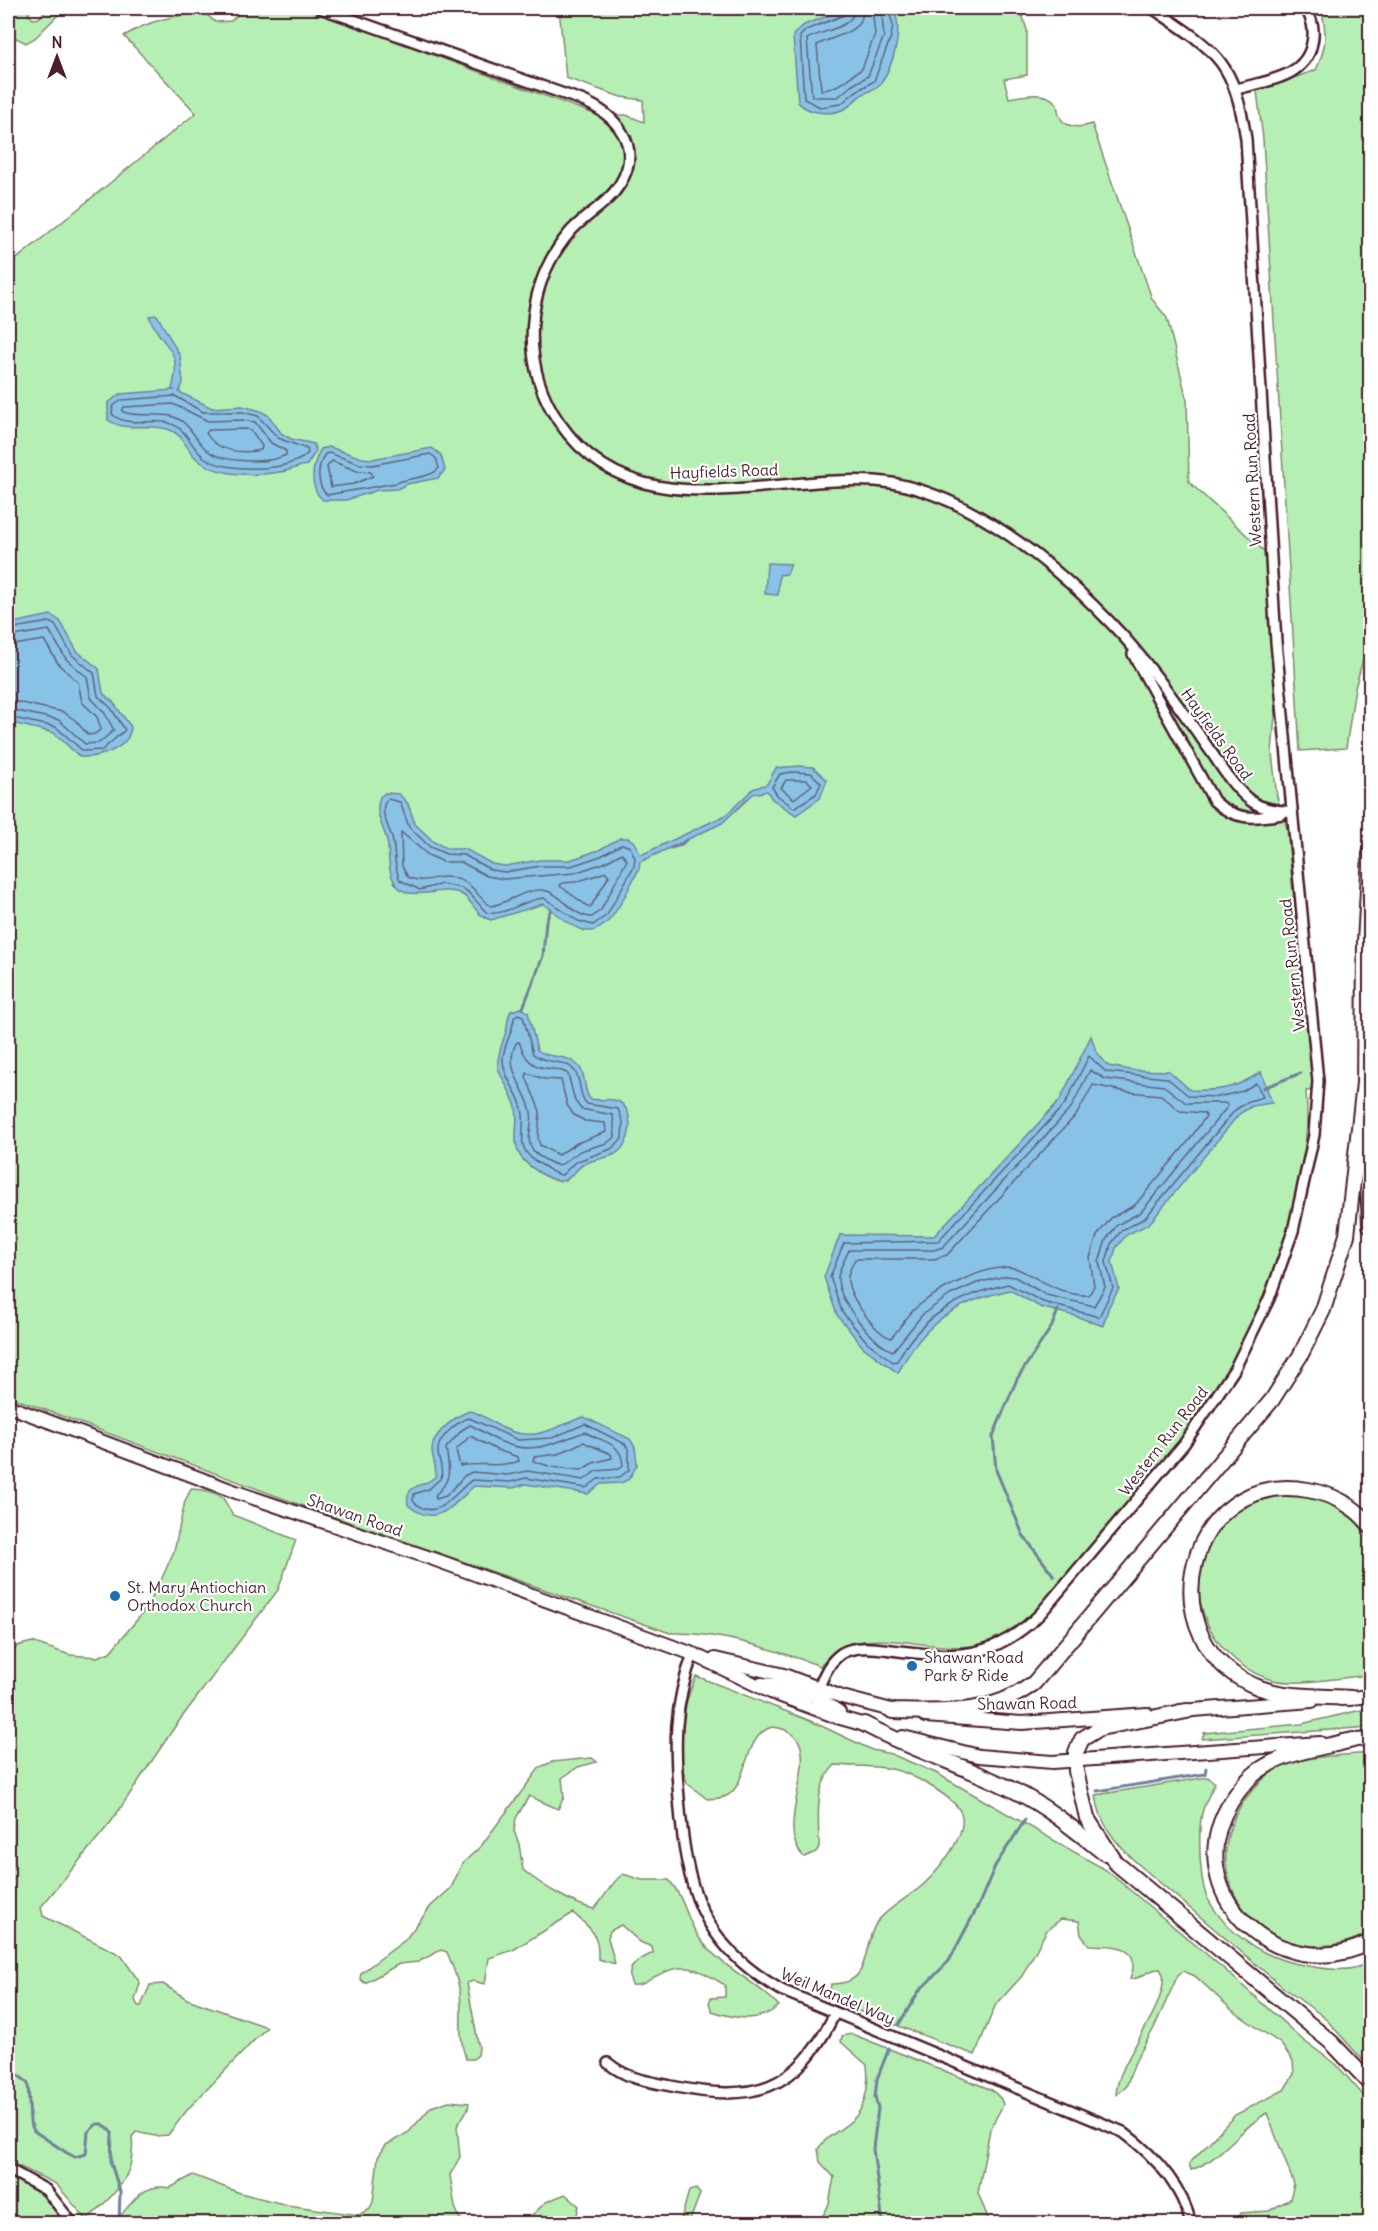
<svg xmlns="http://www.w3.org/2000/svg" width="1378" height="2231" viewBox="0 0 1378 2231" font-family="Delius,sans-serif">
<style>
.green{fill:#b6efb3;stroke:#80876f;stroke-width:1.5}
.water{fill:#88c3e7;stroke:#6f819c;stroke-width:1.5}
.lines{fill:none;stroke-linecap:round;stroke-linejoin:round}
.shore{stroke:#636176;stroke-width:1.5}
.stream{stroke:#6f819c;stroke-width:3}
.minor-casing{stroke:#4a1f2b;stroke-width:14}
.major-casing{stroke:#4a1f2b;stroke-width:16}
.highway-casing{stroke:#4a1f2b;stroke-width:18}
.minor{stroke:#fff;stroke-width:9}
.major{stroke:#fff;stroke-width:12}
.highway{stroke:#fff;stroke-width:14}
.poi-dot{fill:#1f6fb2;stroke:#fff;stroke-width:2}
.labels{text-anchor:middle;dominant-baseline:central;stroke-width:4.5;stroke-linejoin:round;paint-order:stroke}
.street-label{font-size:16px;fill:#4a1f2b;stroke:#fff}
.poi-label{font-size:16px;fill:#4a1f2b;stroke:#fff;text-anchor:start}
</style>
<rect width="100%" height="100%" fill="#fff"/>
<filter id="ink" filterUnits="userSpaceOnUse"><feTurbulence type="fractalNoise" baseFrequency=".0167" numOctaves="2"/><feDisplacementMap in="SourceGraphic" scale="12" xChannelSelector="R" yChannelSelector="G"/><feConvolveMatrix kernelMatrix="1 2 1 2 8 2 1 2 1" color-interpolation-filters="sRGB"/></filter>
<g filter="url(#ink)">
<g class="green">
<polygon points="8,8 33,8 28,14 33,19 39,18 48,8 65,8 35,38 26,43 8,34"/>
<path d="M244,8H305L597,115H626L644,122L643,100L621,97L566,78L559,8H1020L1027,30V75L1004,79L1009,98C1020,96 1046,90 1055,102C1058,105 1058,111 1059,115C1064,129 1081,128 1092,124L1152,299L1167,318L1187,400L1189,482L1264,551L1276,702L1272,753L1277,797L1287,829L1301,974L1304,973L1312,1031L1314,1090L1306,1091C1310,1130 1303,1166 1294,1203C1281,1260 1259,1317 1230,1368C1194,1431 1143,1485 1097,1540C1072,1570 1038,1621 1003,1638C943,1667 862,1610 820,1666C772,1649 721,1632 670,1633L314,1510L8,1396V266L196,113L124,36C150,20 175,15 205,13L215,22L231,21Z"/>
<path d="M1321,8H1370V635L1355,688L1346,748L1300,751L1263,139L1257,91L1316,70C1327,46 1327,33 1321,8Z"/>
<path d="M191,1489L204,1490L217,1494L223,1498L233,1515L296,1540L278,1590L176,1725L111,1822L41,1907L43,1916L121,1955L140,1983L135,2000L138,2006H141L150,1985L163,1984L187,1999L267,2027L188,2109L168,2135L155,2136L136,2132L132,2137C136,2179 115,2192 87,2220L56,2184L8,2161V1662L17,1646L32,1642L70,1655L97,1657L110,1652L141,1615L158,1587L174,1551L185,1501Z"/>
<path d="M1310,1494C1337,1504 1358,1516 1370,1543V1675C1342,1677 1293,1688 1266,1678C1207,1656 1176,1583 1218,1531C1225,1522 1233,1511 1243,1505C1263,1494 1289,1495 1310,1494Z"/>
<path d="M696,1676L813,1722L872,1750L891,1754L936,1773L1106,1870L1223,1968L1304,2041L1336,2064L1370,2103V2223H1237L1241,2213L1269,2211L1290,2199L1294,2184L1267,2113C1240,2128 1220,2161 1191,2170L1189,2164L1235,2115L1284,2090L1294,2074L1293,2061L1281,2044L1233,2011L1195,1976L1183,1971L1178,1975L1154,2028L1135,2062L1126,2087L1116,2095C1117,2060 1168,2008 1163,1974L1160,1969C1148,1968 1142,1980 1130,1979C1143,1943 1115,1946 1089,1945L1081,1935L1079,1921L1061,1919L1047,1930L1022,1976L995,2006L975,2055L843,2005L830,1991L831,1984C875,1984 860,1946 877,1922C888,1907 910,1897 924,1884C939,1870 971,1832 960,1811C953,1797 914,1775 899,1771C880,1765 856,1767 835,1765C813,1787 819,1818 819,1847L816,1852L804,1857C767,1823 840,1733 772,1727C743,1735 748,1787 726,1796C721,1799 712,1798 707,1799L687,1783L683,1771L680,1732L682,1713Z"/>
<polygon points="1370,1708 1370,1727 1202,1739 1204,1733 1301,1724"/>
<path d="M1370,1753V1932C1279,1983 1183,1884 1246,1798C1255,1786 1267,1774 1280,1767C1306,1755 1342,1756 1370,1753Z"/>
<path d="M592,1758L597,1762L578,1767L562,1778L564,1797L558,1809L529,1796L516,1818L514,1831L519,1844L523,1870C541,1885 572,1904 594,1909C606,1897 610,1883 623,1874L642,1880H669C686,1899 687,1925 704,1944C726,1970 757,1982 779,2006C759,2023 736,2019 712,2011L709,2003L711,1998L725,1997V1985C696,1968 686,1960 654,1977C647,1982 641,1986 632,1985C624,1967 638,1960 653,1953L652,1947L640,1942L621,1925L610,1931L608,1938L615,1964L598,1959C599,1933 592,1930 573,1913L513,1950L489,1958L485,1984L473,1981L467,1983L479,2048L478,2055L473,2059H466C457,2033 463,2017 460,1993C458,1978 452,1965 447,1952L441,1950L418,1962L399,1964L365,1983L360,1979L361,1973L405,1940L431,1906L451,1888L462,1864L481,1846L540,1767L552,1762Z"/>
<path d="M1208,1777L1215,1783C1210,1793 1205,1802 1202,1813C1198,1831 1199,1883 1208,1899C1227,1934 1265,1959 1303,1965C1326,1969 1349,1974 1370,1962V2068L1324,2017L1285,1989L1137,1863C1116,1844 1099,1823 1096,1795Z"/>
<path d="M852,2034L992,2090L1001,2099L1003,2105L990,2129L978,2193L990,2223H819L829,2204L834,2177L820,2162L818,2149C828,2133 846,2129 857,2115C867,2101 869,2081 867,2065L841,2042L842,2036Z"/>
<path d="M449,2101L469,2103L468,2109L457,2126L460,2157L450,2175L455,2207L460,2219L471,2223H114C132,2204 141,2182 170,2188L193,2175L240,2193L287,2205L359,2215L370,2208L373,2202L378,2157L386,2145L409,2132L431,2107Z"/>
<polygon points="8,2175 43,2194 66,2223 8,2223"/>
<polygon points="696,2189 700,2194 689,2223 680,2223 689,2191"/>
<polygon points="565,2194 579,2206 575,2223 524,2223 546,2202"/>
</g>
<g class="water">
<path d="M848,8H893C904,29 894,65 880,84C875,90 867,91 860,96C855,99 852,105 846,108C832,116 808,114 798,102L793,35L804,25Z"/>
<path d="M157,315L180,356L183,383L179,392L212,408L242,406L261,411L269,416L281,433L291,439L314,444L316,451L307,465C298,466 289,471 280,472C256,476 217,477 197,459C186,450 184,435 170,430C149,422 127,433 108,420V403L120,394L174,390L172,389C184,346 162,350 149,316Z"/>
<path d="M329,447L362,458L372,459L432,448L441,455L445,470L438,478L407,484L397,489L378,490L346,500H323C308,488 312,464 321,449Z"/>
<polygon points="767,563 791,564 787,574 779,575 778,595 765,594"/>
<path d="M51,615L60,621L77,651L99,669L103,693L113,702L131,727C129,750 98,758 80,757L54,733L8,722V624Z"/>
<path d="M799,766L813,767L827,780L820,798L796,815L772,799L767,791L753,794L722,823L640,862L639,869C628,887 610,939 583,930C568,926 556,912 543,904L491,920C475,916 474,901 461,894C439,883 404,909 392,877C387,865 390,853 387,841C383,825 374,814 380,797L385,793L399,794L408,804L415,824L434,842L448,849H465L492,864L505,866L540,860H570L599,850L620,838H628L634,842L641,855L726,815L753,789L767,784L776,768Z"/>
<path d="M521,1008L528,1012L537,1050C551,1060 569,1053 580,1068C587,1078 583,1090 590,1099C599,1101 609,1098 617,1101C636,1108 633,1144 615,1154C605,1159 594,1159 584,1164C575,1169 570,1182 559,1181C549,1180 527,1166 521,1157C510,1141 521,1122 515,1104C500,1065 490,1077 506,1032C508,1025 507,1017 511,1011Z"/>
<path d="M1091,1036L1096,1051L1108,1066L1131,1070L1169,1071L1190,1090C1220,1091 1235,1089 1261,1072L1272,1103L1252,1106L1239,1114L1149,1224L1126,1235L1116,1248L1112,1262L1119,1289L1109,1306L1103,1326L1075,1316L1040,1307L1010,1290C956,1302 924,1322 898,1373L863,1347L837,1315L824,1277L840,1235L934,1236L1060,1100Z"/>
<path d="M470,1411C482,1413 491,1423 503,1428C536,1444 555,1426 584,1417L630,1439L635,1447L637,1465L629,1479L621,1483L601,1484L588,1494L526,1484L513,1488L474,1486C454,1504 436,1530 408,1505C404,1483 423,1488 435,1477C438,1466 431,1458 432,1448C434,1433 456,1415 470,1411Z"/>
</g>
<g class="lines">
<g class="shore">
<polyline points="847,8 844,15 806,30 800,36 804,99 820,107 841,104 855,92 874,81 891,37 893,25 888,8"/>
<path d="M855,8C854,29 822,30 807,39L812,97H838L851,86L868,76L884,36L881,8"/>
<path d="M864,8C863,34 835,35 817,45L821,90C837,90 848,77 862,69L875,34L872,8"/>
<path d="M175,396L203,412H242L258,416L278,438L307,449L308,453C292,472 225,473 205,458C190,447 188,429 169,423C152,418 126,428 112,414L113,406L122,400Z"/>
<path d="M173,404L208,421L242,420L255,422L271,443L286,451V455C270,464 221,463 207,450C193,438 191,422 171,416C158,413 129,417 122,411L124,407Z"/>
<path d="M247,429L253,433L262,446L261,450C243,454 216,452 206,433L209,430Z"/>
<path d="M329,453L360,464L372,465L430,454L436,458L439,468C430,479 409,477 396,483L327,495C316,485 317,466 325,454Z"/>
<polygon points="332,461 357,471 371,472 373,476 354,484 331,487 327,467"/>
<polyline points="8,629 49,622 55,625 72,655 94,673 98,696 111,708 125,730 102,750 83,751 56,727 8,717"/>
<polyline points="8,637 49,630 66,659 87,677 91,698 104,712 114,730 99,743 85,744 59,720 8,709"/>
<polyline points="8,646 44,640 59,665 78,682 82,702 97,717 101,729 95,734 88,735 75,720 63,712 8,700"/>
<polygon points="792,772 811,773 821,783 816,794 794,808 777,795 772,787 780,774"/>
<polygon points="786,780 807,780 812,785 794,799 781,788"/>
<path d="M388,799L400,802L409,827L430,847L446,854L464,855L491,870L505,872L540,866H571L601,856L622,844L630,847L635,858L634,866L607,915L593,925L578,921L544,898C525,899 506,916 487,913L468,892L461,888L442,884L420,890L400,880C393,866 396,852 392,838C389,826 377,809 388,799Z"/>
<path d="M401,832L428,855L444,862H461L487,876L504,879L574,873L604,863L622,853L627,860L601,910L592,917C573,917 563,895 547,891C528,886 509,903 491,906C476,898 476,883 454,878C433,873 429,886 408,877L402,866Z"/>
<polygon points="606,872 609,876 590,908 560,886 562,883 576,882"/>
<path d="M518,1014L523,1016L533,1054C547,1065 564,1059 573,1069C583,1080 577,1094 587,1104L618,1109L623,1122L622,1139L611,1149L575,1162L562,1175C554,1175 549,1169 542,1165C509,1148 530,1131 521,1105C516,1089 502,1075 503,1058C504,1044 513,1032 514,1018Z"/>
<path d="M519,1042C522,1047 523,1055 528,1059C539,1073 556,1065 568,1074L575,1101L581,1109L613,1115L615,1137L607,1143L580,1151L559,1166C551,1163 537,1157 532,1149C525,1139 534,1124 531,1112C526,1087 503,1070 516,1043Z"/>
<path d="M1089,1056L1106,1072L1167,1078L1189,1096L1218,1097L1243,1091L1256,1083L1263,1097L1249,1101L1235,1110L1145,1218L1122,1230L1111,1244L1106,1262L1113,1288L1099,1317L1043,1302L1008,1284C960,1295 921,1316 897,1361L893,1362L867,1342L842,1312L830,1277L844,1243L938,1241L1065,1104Z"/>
<path d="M1090,1070L1105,1079L1164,1086L1186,1103H1225L1228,1106L1141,1212L1117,1225L1106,1240L1099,1262L1105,1287L1094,1306L1046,1295L1015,1277L1006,1276L977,1283L950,1295L923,1314L893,1351C873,1344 837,1300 838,1277C839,1269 846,1257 849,1250H934L943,1247L1071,1108Z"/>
<polygon points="527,1073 544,1079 561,1080 567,1105 574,1115 585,1121 605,1123 606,1132 577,1143 558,1155 540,1145 538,1138 540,1111 526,1077"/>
<path d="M1093,1085L1128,1092L1161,1095L1180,1111L1204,1113L1206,1116L1187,1143L1135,1205L1111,1218L1097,1236L1090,1258L1094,1286L1089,1295C1065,1297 1041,1280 1020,1270C996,1258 938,1290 918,1306C908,1314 900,1328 891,1338C875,1333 847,1295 848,1277C848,1272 853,1264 855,1259H934L947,1255L1077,1114Z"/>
<path d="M469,1418L518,1440L552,1438L585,1424L625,1444L629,1450V1470L620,1477L598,1479L586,1488L526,1478L510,1482L472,1480C456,1490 437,1526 413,1501L414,1494L429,1489L441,1478C444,1467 437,1459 438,1449C439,1437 459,1420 469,1418Z"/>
<path d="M470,1425C480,1429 489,1437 499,1441C533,1457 554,1442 585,1432C603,1443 621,1441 623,1465L619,1469L596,1471L584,1480L527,1471L508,1475L472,1472L464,1476L446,1496L436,1499L435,1495C453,1480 449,1469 446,1448L462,1430Z"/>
<path d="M470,1436L497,1450L518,1457L519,1461C501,1468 479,1462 460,1466L456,1450Z"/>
<polygon points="583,1442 611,1454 612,1458 593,1463 581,1470 552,1467 533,1461 534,1457 558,1454"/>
</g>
<g class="stream">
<polyline points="671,848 681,845 686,840"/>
<polyline points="523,1008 543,956 546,921 551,909"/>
<polyline points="1263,1088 1301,1073"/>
<polyline points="1054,1576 1023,1535 996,1470 993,1436 1017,1379 1052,1326 1058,1310"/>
<polyline points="1097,1791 1205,1774 1206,1768"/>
<polyline points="899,2024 919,1991 949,1961 979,1904 995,1866 1025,1820"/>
<polyline points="8,2077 18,2075 28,2083 30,2122 34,2131 67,2153 75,2157 86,2154 88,2132 97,2124 103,2124 112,2133 111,2163 120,2192 119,2224"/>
<polyline points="883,2224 873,2149 878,2108 875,2097 877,2079 889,2048"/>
</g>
<g class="minor-casing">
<g id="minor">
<path d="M320,8L581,100C615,114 644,145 620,184C608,204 585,215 570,232C525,285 519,364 559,422C635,532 766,474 875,481C905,483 933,493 960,506C1021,537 1078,587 1124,637C1155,672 1182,711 1209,749C1222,767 1235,791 1254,803C1265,810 1278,810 1291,812"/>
<path d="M1237,89C1265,81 1306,78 1312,43C1315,30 1312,18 1305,8"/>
<path d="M1133,654L1214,801C1236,821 1254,819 1282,814"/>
<path d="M693,1654C674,1705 674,1744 679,1798C686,1887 699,1942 781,1990L1123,2132C1154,2155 1182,2185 1191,2224"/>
<path d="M817,1691C823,1678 828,1662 842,1653C856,1645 876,1648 891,1650C954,1658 992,1661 1040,1614L1184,1444L1234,1370L1269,1299L1293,1231L1314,1135L1318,1081L1276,642L1246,139C1234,59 1216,51 1152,8"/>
<path d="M608,2063C627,2079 647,2081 671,2086C754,2103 797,2092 835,2013"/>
<polyline points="8,2169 46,2190 73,2224"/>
</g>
</g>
<g class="major-casing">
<g id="major">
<polyline points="8,1406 236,1492 439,1561 693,1654 773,1693 837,1717 872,1727"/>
<polyline points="715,1659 784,1675 842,1697 899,1712"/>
<polyline points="761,1684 779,1685 815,1696 839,1712"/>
<polyline points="1341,1699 1370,1696"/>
<polyline points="1180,1711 1312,1701"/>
<polyline points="925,1716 1022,1723 1147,1714"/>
<polyline points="903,1737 979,1756 1052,1762 1320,1743"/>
<polyline points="1343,1741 1370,1739"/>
</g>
</g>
<g class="highway-casing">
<g id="highway">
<polyline points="1364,1091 1365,942 1370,854"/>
<polyline points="1366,1141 1370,1225"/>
<path d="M1351,1698C1322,1696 1288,1698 1260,1688C1143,1643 1187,1468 1308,1490C1332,1494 1355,1506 1370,1525"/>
<path d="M892,1711C944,1712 991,1716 1034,1683L1272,1400L1300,1356L1323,1310L1347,1235L1364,1083"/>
<polyline points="1187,1711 1100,1728 1082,1739 1076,1752 1076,1771 1087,1818 1116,1863 1332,2043 1370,2083"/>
<path d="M864,1724C914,1751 967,1766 1017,1792C1049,1808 1076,1831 1104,1853"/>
<path d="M1353,1740C1325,1747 1292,1751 1266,1766C1251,1774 1240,1788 1231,1802C1175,1892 1280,1990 1370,1942"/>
</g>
</g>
<use href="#minor" class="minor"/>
<use href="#major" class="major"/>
<use href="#highway" class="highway"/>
</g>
</g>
<g class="poi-dot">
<circle cx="115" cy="1596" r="6"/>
<circle cx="912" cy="1666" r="6"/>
</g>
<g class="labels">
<g class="street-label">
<text transform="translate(724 471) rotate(-2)">Hayfields Road</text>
<text transform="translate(1252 480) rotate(-93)">Western Run Road</text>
<text transform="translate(1217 734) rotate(54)">Hayfields Road</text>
<text transform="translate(1292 965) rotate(-96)">Western Run Road</text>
<text transform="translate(1163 1441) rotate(-52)">Western Run Road</text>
<text transform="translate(355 1515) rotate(19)">Shawan Road</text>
<text transform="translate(1027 1703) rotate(-1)">Shawan Road</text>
<text transform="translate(838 1996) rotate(23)">Weil Mandel Way</text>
</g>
<g class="poi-label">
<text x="127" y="1587">St. Mary Antiochian<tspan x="127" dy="18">Orthodox Church</tspan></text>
<text x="924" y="1657">Shawan Road<tspan x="924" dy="18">Park &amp; Ride</tspan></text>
</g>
</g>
<rect width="1378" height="2231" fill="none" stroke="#fff" stroke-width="30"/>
<rect x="15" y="15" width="1348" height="2201" fill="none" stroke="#4a1f2b" stroke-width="2" filter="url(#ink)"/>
<g transform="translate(57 57)" stroke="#ffffff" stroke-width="4.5" paint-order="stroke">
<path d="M0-4.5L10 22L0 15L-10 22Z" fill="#4a1f2b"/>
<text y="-9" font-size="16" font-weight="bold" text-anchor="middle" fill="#4a1f2b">N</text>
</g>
</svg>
